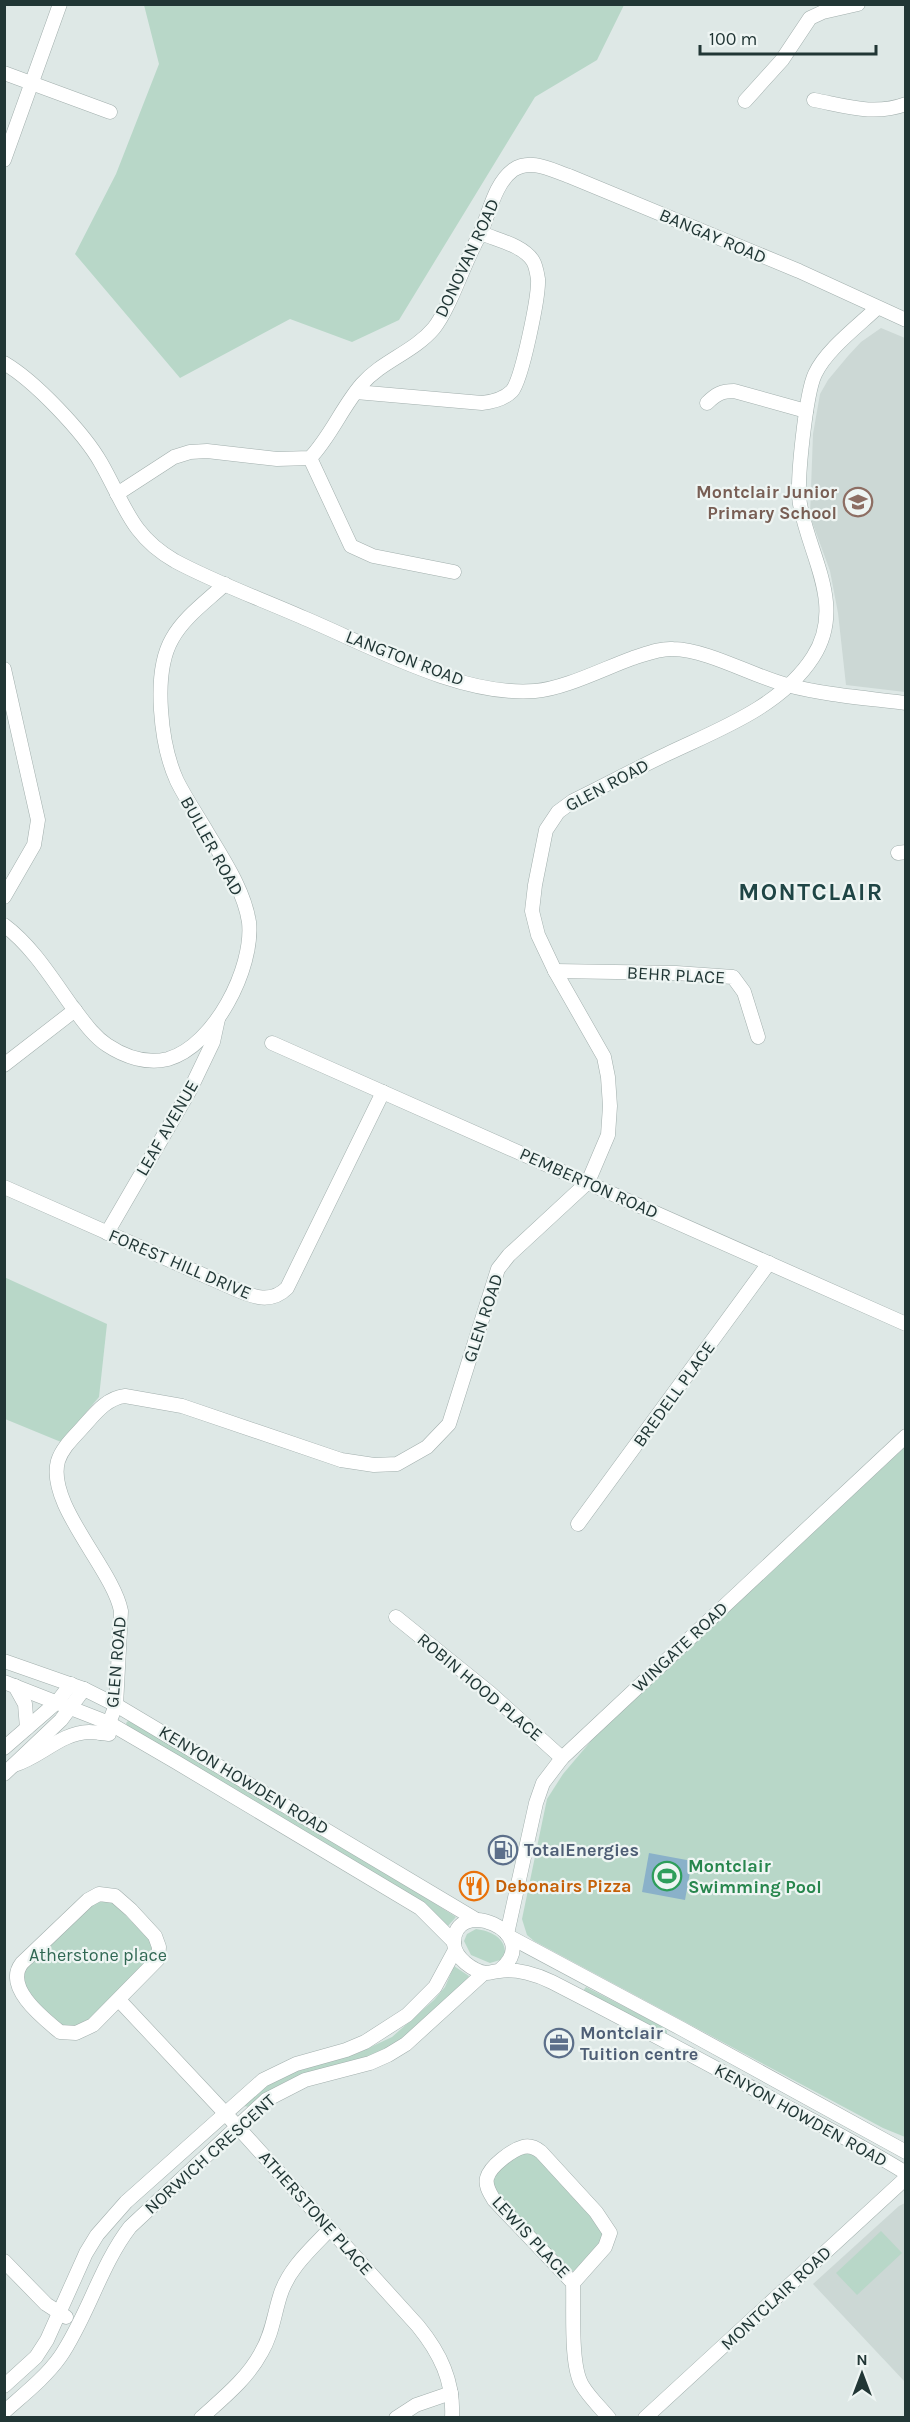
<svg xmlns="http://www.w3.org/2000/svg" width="910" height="2422" viewBox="0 0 910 2422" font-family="Karla,sans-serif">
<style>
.built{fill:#ccd8d5}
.green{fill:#b8d7c8}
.water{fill:#8ab1c9}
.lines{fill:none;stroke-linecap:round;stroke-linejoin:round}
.minor-casing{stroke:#a2afad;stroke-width:15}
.minor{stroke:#fff;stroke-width:14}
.labels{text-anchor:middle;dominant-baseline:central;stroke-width:4.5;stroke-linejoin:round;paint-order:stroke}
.street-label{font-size:18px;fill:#213635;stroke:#eef5f3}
.education-label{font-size:18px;font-weight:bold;fill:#785e54;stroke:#eef5f3;text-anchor:end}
.service-label{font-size:18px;font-weight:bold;fill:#4e5e75;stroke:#eef5f3;text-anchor:start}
.leisure-label{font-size:18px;font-weight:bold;fill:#27864d;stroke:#eef5f3;text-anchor:start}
.food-label{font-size:18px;font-weight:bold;fill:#c56008;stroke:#eef5f3;text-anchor:start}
.park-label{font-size:18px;fill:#306853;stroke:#eef5f3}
.district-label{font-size:24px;font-weight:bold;letter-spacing:1.5px;fill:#1f4545;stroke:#eef5f3}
</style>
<rect width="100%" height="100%" fill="#dee8e6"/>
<g class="built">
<polygon points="881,328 905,338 905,692 846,685 838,613 830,571 810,516 813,434 820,394 828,380 848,356 861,342"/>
<polygon points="905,2203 905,2382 813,2284 899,2206"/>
</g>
<g class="green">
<polygon points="144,5 144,4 624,5 597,60 535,97 399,320 352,342 290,319 180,378 75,254 116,174 159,64"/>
<polygon points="4,1277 107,1324 99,1397 61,1442 5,1419"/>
<polygon points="905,1447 905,2137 883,2128 534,1941 527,1935 522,1919 547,1799 563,1774 602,1728"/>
<polygon points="129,1720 426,1898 456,1917 448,1926 424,1903 128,1728 126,1723"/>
<polygon points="101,1899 113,1902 150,1941 154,1947 151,1963 78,2029 58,2025 23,1988 21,1981 29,1962 95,1902"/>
<path d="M476,1929C490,1931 505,1937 505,1953L500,1960L490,1963L471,1955L464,1941L467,1934Z"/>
<path d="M454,1966L469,1976L468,1978C438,2006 410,2039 371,2056C347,2066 320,2067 296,2077C278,2084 264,2096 249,2107L244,2106L245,2103L265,2084L284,2075L358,2053L392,2037L434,2000L445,1987Z"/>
<polygon points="586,1987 660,2025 667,2031 667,2035 583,1991"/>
<polygon points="524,2150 532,2150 602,2224 605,2241 577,2270 568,2272 500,2201 491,2179 493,2173"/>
<polygon points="881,2231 902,2253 857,2295 836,2273"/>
</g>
<polygon class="water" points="649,1853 692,1861 685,1900 642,1892"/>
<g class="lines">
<g class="minor-casing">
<g id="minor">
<polyline points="4,73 110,112"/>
<path d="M814,100C846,106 874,116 906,104"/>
<polyline points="745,101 782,60 810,18 823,12 858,4"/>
<polyline points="4,160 60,4"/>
<path d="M4,363C35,381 84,433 101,463C125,505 131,536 175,561C216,583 261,599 304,618C371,646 461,697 535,691C564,689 605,668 633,658C646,654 660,648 673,649C709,650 752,676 787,685C825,695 866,698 906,703"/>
<path d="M356,392L482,403C492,402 504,399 512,391C522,379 539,296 538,279C537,273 536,266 533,261C523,245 497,240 481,233"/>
<path d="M707,403C716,394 722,391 734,391L806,411"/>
<polyline points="310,458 351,546 373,556 454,572"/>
<path d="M117,494L174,457L190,452L207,451L277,459L310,458C331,436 342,407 362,384C382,361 414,352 434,328C450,308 464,263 478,238C489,217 493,185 513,170C531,158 551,170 569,176L799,271L906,320"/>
<polyline points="4,669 38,820 34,845 4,897"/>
<polyline points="898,853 906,852"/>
<path d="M4,925C32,946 51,977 71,1005C82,1019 92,1035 107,1045C125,1057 147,1064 168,1059C214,1046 254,968 249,922C244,890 223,859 207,832C197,815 186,799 177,781C161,746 152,674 172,639C184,617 207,601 225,584"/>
<polyline points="555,971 676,973 733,977 744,992 758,1037"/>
<polyline points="272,1043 906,1324"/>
<polyline points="4,1065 75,1010"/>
<path d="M4,1187L235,1289C253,1297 271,1304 287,1288L383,1092"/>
<polyline points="107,1233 190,1090 213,1042 218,1019"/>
<polyline points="578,1524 769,1263"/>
<polyline points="396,1617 490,1693 562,1758"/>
<polyline points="4,1661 84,1689 116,1705 475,1919"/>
<polyline points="4,1682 109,1723 176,1762 420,1908 454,1942"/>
<polyline points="15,1686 25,1704 27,1728"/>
<path d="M100,1733L109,1723L116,1705L121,1611C113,1569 46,1504 58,1461C62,1448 73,1438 82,1428C94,1415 106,1398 125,1396L182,1406L341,1460L374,1465L397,1464L427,1447L449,1424L498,1269L509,1255L588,1182L608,1135L610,1106L608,1077L604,1057L555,971L538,935L532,911L535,885L546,830L558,812L573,801C604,786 635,769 667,754C717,730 781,707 813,657C846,606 809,556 800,504C796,483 806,393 815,374C826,350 858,326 877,308"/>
<polyline points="4,1748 57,1702 71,1684"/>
<path d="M14,1765C41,1757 60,1733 89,1732C95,1732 102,1733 109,1734"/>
<polyline points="4,1774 61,1720 84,1689"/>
<path d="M99,1894L115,1896L131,1910L155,1936L159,1947L158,1959L93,2025L76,2033L60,2032C43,2018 3,1987 22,1963L88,1900Z"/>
<polyline points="507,1934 536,1803 543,1783 562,1758 906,1436"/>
<polyline points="510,1937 682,2029 906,2152"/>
<path d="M500,1970C546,1932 452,1894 454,1944C455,1958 473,1971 486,1973C491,1973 495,1971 499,1971C516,1968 538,1975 552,1982C628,2021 703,2061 778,2102C821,2125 864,2147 906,2173"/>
<path d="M119,2000L225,2113L418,2326C440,2353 454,2381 452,2418"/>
<polyline points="4,2261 46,2304 66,2317"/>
<path d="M573,2283L494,2200C490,2193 485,2186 487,2178C490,2166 512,2150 523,2147C530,2145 536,2148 541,2152L596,2212L610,2233L605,2247L573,2283C574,2308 570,2365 582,2385C589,2397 600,2407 609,2418"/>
<polyline points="4,2386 36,2357 47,2340 86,2253 97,2235 126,2202 263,2080 296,2064 346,2050 365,2042 407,2015 435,1987 455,1950"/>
<path d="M4,2412C23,2395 45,2378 60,2357C88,2316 100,2266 130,2227L266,2100L305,2080L370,2063L388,2055L406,2044L484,1973"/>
<path d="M201,2418C223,2398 247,2379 261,2353C272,2335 274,2315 280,2296C288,2269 311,2249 330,2229"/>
<polyline points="396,2418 416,2405 451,2393"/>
<polyline points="645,2418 906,2178"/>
</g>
</g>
<use href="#minor" class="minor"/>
</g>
<defs>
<g id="school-ring" transform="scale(1.5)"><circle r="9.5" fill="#eef5f3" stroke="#8d6e63" stroke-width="1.5"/><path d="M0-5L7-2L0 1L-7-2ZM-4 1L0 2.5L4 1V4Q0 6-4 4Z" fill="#8d6e63"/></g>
<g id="fuel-ring" transform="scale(1.5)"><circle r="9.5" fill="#eef5f3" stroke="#5c6f8a" stroke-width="1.5"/><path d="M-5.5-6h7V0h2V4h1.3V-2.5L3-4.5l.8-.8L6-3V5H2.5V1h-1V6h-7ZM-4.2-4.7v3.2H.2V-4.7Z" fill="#5c6f8a"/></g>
<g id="stadium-ring" transform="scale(1.5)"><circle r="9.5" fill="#eef5f3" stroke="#2e9e5b" stroke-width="1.5"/><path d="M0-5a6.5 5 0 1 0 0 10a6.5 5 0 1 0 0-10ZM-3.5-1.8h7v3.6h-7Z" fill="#2e9e5b"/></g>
<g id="restaurant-ring" transform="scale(1.5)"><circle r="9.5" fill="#eef5f3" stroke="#e8710a" stroke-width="1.5"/><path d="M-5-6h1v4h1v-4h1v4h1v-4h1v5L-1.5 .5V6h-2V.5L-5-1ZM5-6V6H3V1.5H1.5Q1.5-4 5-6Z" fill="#e8710a"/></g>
<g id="office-ring" transform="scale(1.5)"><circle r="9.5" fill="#eef5f3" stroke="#5c6f8a" stroke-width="1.5"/><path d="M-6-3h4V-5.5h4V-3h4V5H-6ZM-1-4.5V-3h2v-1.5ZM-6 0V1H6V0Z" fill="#5c6f8a"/></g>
</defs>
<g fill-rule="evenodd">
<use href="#school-ring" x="858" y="502"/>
<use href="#fuel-ring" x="503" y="1850"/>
<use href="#stadium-ring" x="667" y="1876"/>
<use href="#restaurant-ring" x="474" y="1886"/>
<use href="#office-ring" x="559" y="2043"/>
</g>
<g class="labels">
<g class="street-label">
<text transform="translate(713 236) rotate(23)">BANGAY ROAD</text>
<text transform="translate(467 258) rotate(-65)">DONOVAN ROAD</text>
<text transform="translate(405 658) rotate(21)">LANGTON ROAD</text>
<text transform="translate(607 785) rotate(-28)">GLEN ROAD</text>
<text transform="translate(212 846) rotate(61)">BULLER ROAD</text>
<text transform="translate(676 975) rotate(3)">BEHR PLACE</text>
<text transform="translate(167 1128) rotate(-60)">LEAF AVENUE</text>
<text transform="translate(589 1183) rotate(24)">PEMBERTON ROAD</text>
<text transform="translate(180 1264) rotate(23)">FOREST HILL DRIVE</text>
<text transform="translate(483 1318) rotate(-72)">GLEN ROAD</text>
<text transform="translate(674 1394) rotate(-54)">BREDELL PLACE</text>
<text transform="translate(680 1647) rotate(-43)">WINGATE ROAD</text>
<text transform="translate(116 1662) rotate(-85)">GLEN ROAD</text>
<text transform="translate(480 1687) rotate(40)">ROBIN HOOD PLACE</text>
<text transform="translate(244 1780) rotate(31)">KENYON HOWDEN ROAD</text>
<text transform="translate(801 2115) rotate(29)">KENYON HOWDEN ROAD</text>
<text transform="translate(210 2154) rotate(-42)">NORWICH CRESCENT</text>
<text transform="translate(316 2213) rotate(48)">ATHERSTONE PLACE</text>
<text transform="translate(531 2237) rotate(47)">LEWIS PLACE</text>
<text transform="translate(776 2298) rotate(-43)">MONTCLAIR ROAD</text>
</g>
<g class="education-label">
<text x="837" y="492">Montclair Junior<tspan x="837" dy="21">Primary School</tspan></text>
</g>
<g class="service-label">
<text x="524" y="1850">TotalEnergies</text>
<text x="580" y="2033">Montclair<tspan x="580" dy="21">Tuition centre</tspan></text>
</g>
<g class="leisure-label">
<text x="688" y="1866">Montclair<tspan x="688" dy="21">Swimming Pool</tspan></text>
</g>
<g class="food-label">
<text x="495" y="1886">Debonairs Pizza</text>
</g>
<g class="park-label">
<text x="98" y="1955">Atherstone place</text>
</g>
<g class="district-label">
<text x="811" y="892">MONTCLAIR</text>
</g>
</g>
<rect width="910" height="2422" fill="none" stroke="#213635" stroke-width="12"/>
<g transform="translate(862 2374)" stroke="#eef5f3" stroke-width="4.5" paint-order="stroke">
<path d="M0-4.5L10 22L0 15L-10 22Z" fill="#213635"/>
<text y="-9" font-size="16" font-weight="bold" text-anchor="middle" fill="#213635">N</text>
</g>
<path d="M700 45v9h176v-9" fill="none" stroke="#213635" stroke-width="3"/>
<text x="709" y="45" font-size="18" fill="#213635" stroke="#eef5f3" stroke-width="4.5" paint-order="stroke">100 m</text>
</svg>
